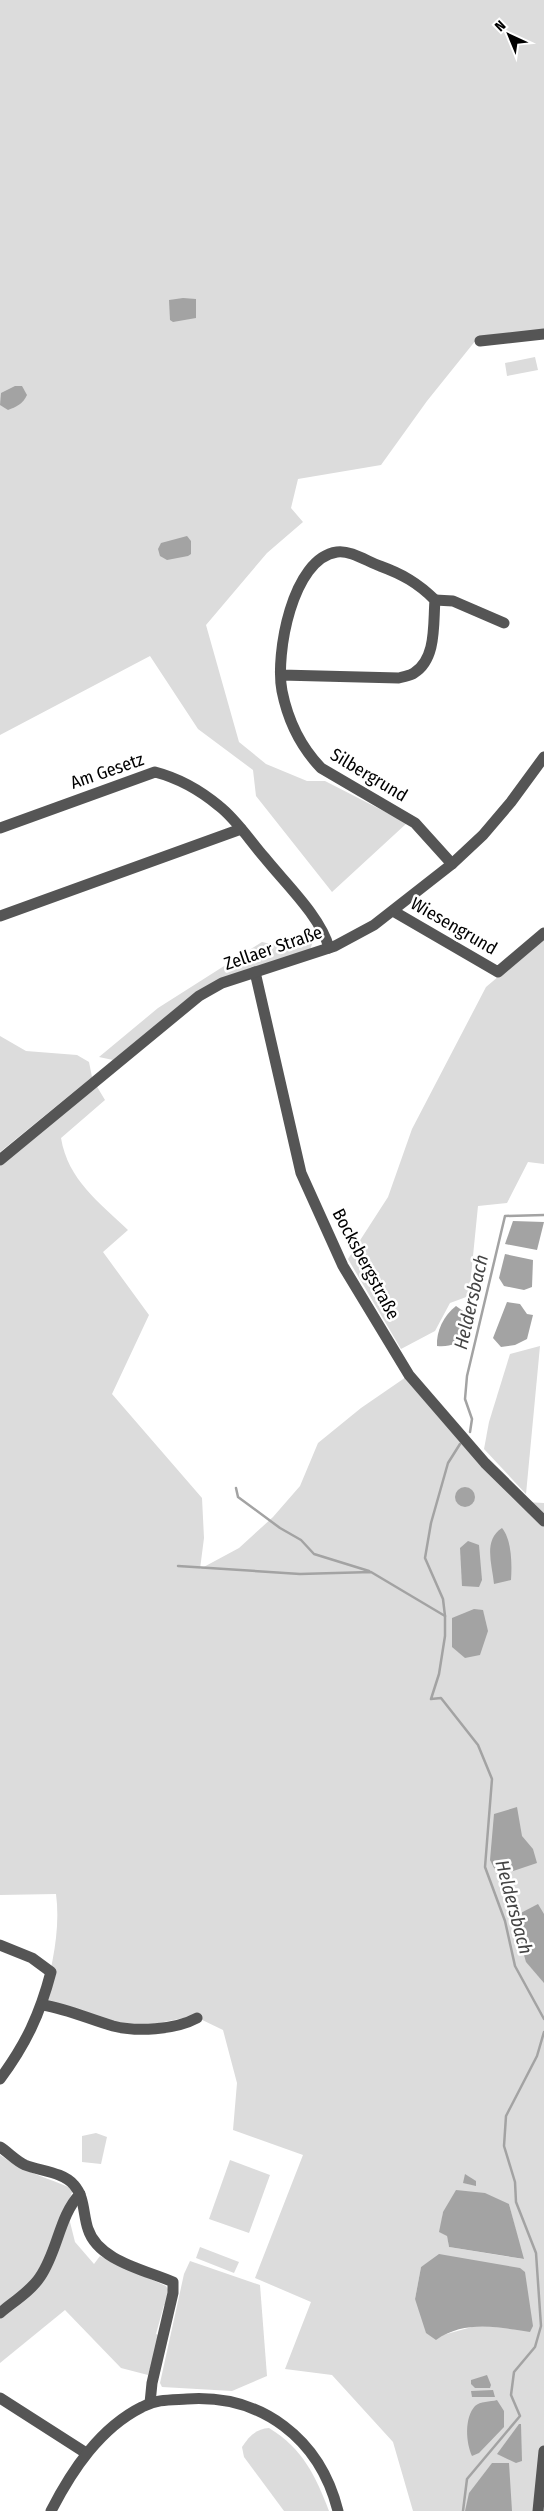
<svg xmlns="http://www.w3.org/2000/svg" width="544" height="2511" viewBox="0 0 544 2511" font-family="'Fira Sans Condensed',sans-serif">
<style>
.green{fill:#dcdcdc;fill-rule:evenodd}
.water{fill:#a3a3a3}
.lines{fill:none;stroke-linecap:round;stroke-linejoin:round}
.stream{stroke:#a3a3a3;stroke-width:2.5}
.minor{stroke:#555;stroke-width:11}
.labels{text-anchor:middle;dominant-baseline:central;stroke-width:5;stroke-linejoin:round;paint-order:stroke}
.street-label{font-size:18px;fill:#000;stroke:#fff}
.water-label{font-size:19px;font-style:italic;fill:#444;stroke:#fff}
</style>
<rect width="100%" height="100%" fill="#fff"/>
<g class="green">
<polygon points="0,0 544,0 544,334 476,340 427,401 381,465 298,479 291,508 303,522 267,553 206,625 239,742 266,764 307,781 325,781 407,823 332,892 256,796 253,770 198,729 150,656 0,735"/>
<polygon points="535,357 538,370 507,376 505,363"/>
<polygon points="315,935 310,950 248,970 113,1060 99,1057 158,1008 262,942 285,947"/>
<polygon points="544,938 544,1164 528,1162 507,1203 478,1206 469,1296 450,1303 435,1331 401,1349 348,1259 388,1197 412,1129 486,987"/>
<polygon points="0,1036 26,1051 77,1055 89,1062 92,1077 0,1152"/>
<path d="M96,1085L105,1100L61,1138C68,1180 99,1202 128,1230L103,1252L149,1315L112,1394L202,1498L204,1538L200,1569L239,1548L273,1517L300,1486L318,1443L361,1408L409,1375L525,1502L544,1503V2511H413L393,2442L332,2375L285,2369L311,2302L255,2278L303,2155L233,2130L237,2083L223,2030L194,2016L133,2028L43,2005C51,1968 61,1932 56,1894L0,1895V1165ZM509,2204L523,2259L449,2247L447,2235L440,2232L443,2212ZM429,2262L529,2331L479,2325L443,2335L415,2299L421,2267Z"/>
<polygon points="540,1346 526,1494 484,1449 489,1422 510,1354"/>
<polygon points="96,2133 107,2137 101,2164 82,2162 82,2136"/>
<path d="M0,2155C22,2171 48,2178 73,2189L65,2214L69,2218L75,2242L94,2264L100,2256L166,2286L171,2295L168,2306L164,2305L156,2334L160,2336L148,2375L121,2368L65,2310L0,2363Z"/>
<polygon points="230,2160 270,2175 249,2233 209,2219"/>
<polygon points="200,2247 239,2262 234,2273 196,2258"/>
<polygon points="190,2261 260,2285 267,2376 232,2391 162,2387 160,2383 184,2274"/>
<path d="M269,2428C303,2449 315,2475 329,2511H284L244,2457L242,2447C249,2436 256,2429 269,2428Z"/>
</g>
<g class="water">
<polygon points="183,298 196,299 196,318 173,322 170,320 169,300"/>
<path d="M15,386H22L27,395C23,404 16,407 8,410L0,405L1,393Z"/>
<polygon points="187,536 191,541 191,554 188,556 167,560 160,556 158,549 161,543"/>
<polygon points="513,1221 544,1222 537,1250 505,1244"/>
<polygon points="505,1254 533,1260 532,1287 524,1290 504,1286 499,1278"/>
<polygon points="507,1302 520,1304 527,1314 533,1315 527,1339 515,1345 501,1347 493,1338"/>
<path d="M456,1306L463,1311C468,1334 462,1348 437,1346C436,1331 444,1315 456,1306Z"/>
<circle cx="465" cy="1497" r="10"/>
<path d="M502,1528C512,1540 512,1565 511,1580L494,1584C492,1564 483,1540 502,1528Z"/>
<polygon points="468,1541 479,1545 482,1580 479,1587 462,1586 460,1548"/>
<polygon points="474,1609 483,1610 488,1631 480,1655 465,1658 452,1647 452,1618"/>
<polygon points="517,1807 522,1836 533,1849 537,1863 498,1876 490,1860 494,1814"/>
<polygon points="538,1904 544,1914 544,1983 526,1962 513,1917"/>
<polygon points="465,2174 476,2181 476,2186 463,2183"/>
<polygon points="456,2190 485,2193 509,2204 524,2259 449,2247 447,2236 439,2232 443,2212"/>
<path d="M439,2254L520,2268L525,2272L533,2326L530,2332C497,2327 465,2320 436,2340L426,2333L415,2299L421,2267Z"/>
<polygon points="487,2375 491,2385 490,2388 475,2388 471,2384 471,2380"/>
<polygon points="493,2390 495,2397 472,2397 471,2391"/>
<path d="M497,2400L504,2411V2427L479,2453L472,2456C466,2443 464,2418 475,2406C480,2401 490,2402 497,2400Z"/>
<polygon points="519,2424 521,2424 522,2461 516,2463 497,2454"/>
<polygon points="492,2463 509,2463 512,2511 465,2511 469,2493"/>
</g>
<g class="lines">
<g class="stream">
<polyline points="470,1432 472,1419 465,1399 467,1376 505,1216 544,1215"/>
<polyline points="460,1444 448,1463 431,1523 425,1558 443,1599 445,1616 445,1636 439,1674 431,1699 441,1698 478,1745 492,1779 485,1867 505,1921 515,1966 544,2019"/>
<polyline points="236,1488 238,1497 280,1528 301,1540 314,1554 369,1571"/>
<polyline points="178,1566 300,1574 371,1572 445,1616"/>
<polyline points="463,2511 467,2479 520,2416 511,2395 514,2372 535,2347 541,2326 536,2253 516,2202 515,2182 504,2146 506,2116 537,2056 544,2032"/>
</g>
<g class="minor">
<polyline points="480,341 544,334"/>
<polyline points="435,600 453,601 504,623"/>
<path d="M281,675L399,678C404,676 410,676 414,673C437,659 433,623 435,600C418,583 402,574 380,566C368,562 351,550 337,552C292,558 275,655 282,691C288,721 300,746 321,768L415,823L452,864"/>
<path d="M0,828L155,772C178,778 201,791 219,806C237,820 250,841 265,858C285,883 321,917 329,948"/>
<polyline points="393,911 498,972 544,933"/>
<polyline points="0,916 241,829"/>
<polyline points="255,972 301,1173 343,1266 409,1375 485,1463 544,1521"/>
<polyline points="0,1160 199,996 222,983 335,946 374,925 452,864 483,835 511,802 544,757"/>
<path d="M0,1945L32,1958L51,1972C40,2014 26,2044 0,2079"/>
<path d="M43,2005C67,2009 89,2019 113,2026C136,2032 175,2030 197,2018"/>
<path d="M0,2147C8,2152 16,2161 25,2165C40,2171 63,2172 74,2185C85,2197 83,2215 88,2229C98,2261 146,2270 173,2282V2293L152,2383L150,2403"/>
<path d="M0,2313C13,2302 31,2291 40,2277C58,2251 59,2216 80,2194"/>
<polyline points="0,2398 86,2453"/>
<path d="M51,2511C72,2470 100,2428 142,2407C157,2399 171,2400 187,2399C262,2394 320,2439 338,2511"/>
<polyline points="538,2511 544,2451"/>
</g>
</g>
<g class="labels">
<g class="street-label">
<text transform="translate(107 771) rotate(-19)">Am Gesetz</text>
<text transform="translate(369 775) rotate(31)">Silbergrund</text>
<text transform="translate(454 926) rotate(30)">Wiesengrund</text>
<text transform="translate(273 948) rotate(-19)">Zellaer Straße</text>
<text transform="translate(366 1264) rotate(62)">Bocksbergstraße</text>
</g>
<g class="water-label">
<text transform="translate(471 1302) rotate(-77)">Heldersbach</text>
<text transform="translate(514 1907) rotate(75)">Heldersbach</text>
</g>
</g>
<g transform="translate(509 35) rotate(316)" stroke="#ffffff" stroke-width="4" paint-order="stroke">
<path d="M0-4L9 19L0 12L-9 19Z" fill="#000000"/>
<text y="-8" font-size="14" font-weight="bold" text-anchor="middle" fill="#000000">N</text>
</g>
</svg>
